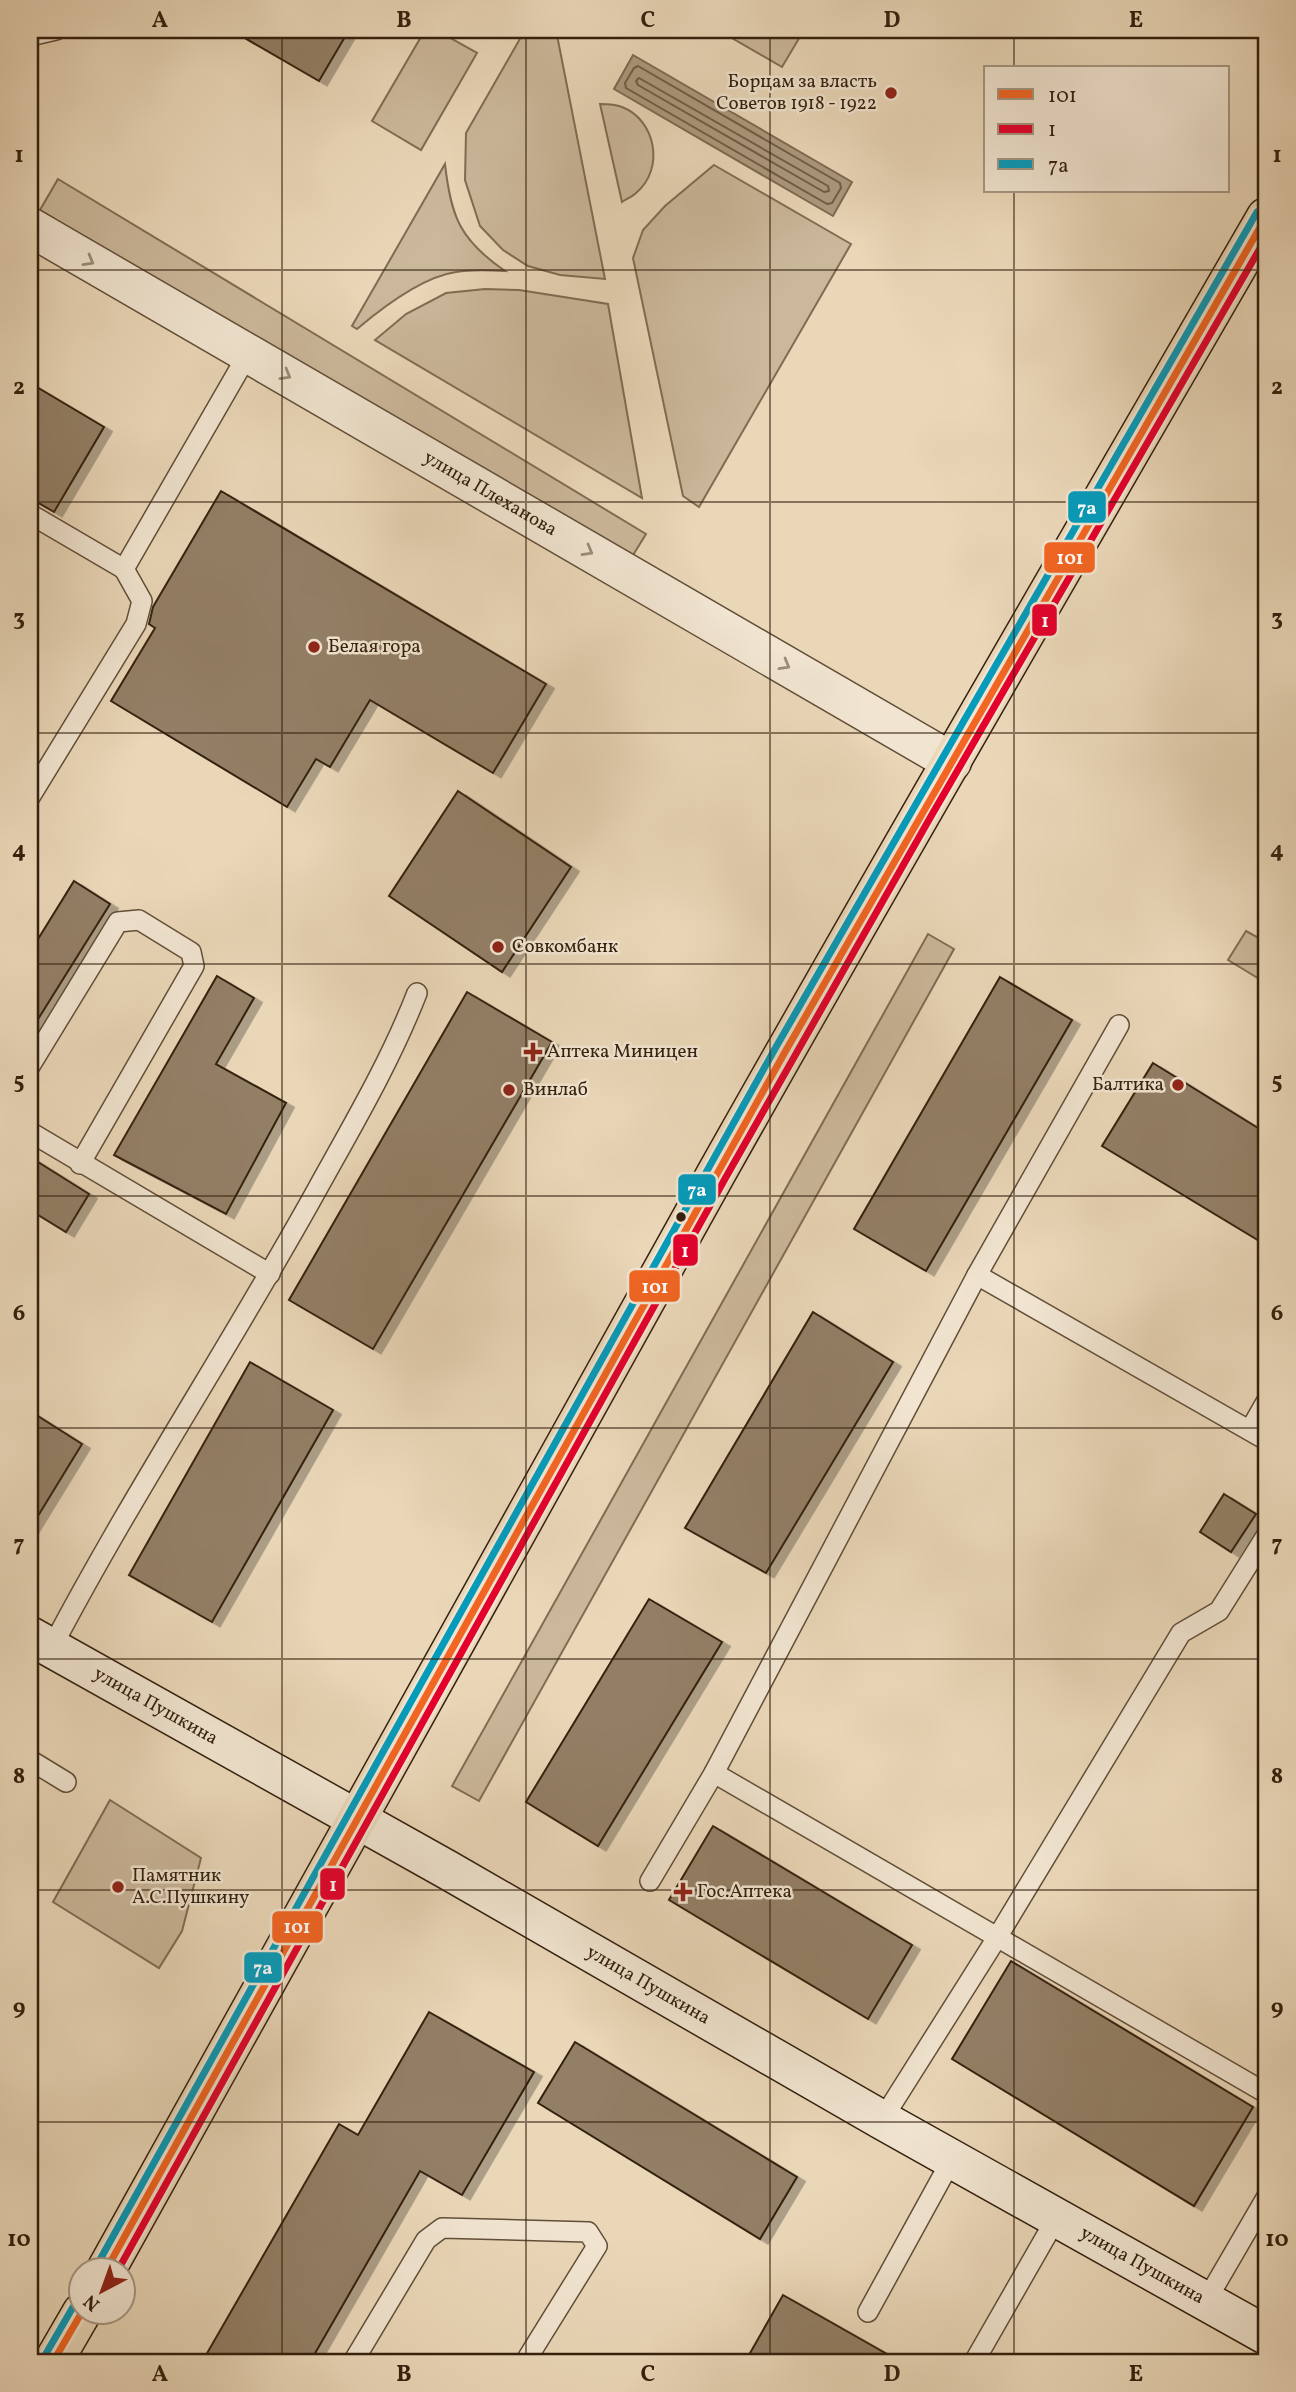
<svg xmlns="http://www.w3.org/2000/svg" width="1296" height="2392" viewBox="0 0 1296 2392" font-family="Vollkorn,serif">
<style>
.green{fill:#cbb89b;stroke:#806c54;stroke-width:2}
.water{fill:#ac997e;stroke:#7c6951;stroke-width:2}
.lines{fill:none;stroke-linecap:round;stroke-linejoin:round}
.shore{stroke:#705c46;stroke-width:2}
.building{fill:#937f66;stroke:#34200e;stroke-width:2;filter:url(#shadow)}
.lane-casing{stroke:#624e38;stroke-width:22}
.street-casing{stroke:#624e38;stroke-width:41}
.secondary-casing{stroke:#34200e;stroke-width:41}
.primary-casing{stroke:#34200e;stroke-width:41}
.lane{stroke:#f1e5d1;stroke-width:19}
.street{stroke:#f1e5d1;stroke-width:38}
.secondary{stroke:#f1e5d1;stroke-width:38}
.primary{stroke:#ead7b8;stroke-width:38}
.bus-1-casing{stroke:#f1e5d1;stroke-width:12}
.bus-2-casing{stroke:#f1e5d1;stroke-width:12}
.bus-3-casing{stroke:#f1e5d1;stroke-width:12}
.bus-1{stroke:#f26522;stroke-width:7}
.bus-2{stroke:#e4002b;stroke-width:7}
.bus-3{stroke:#059bbb;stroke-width:7}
.oneway{stroke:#9c8c79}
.grid{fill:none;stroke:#34200e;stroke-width:2;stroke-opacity:0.55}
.poi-dot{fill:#8f2418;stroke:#f1e5d1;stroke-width:2.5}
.bus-dot{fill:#34200e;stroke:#f1e5d1;stroke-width:2.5}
.labels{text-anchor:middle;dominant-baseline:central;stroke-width:5;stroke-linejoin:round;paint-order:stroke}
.poi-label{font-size:19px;fill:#34200e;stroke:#f1e5d1;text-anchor:start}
.street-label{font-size:19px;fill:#34200e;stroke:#f1e5d1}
.line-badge{stroke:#f1e5d1;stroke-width:2.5}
.badge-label{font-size:19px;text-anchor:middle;font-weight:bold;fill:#fff}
.neatline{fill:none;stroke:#34200e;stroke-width:2.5}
.grid-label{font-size:23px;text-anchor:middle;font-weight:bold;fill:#34200e}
</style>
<defs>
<filter id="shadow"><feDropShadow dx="8" dy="4.5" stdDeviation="0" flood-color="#0004"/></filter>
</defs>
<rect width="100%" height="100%" fill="#ead7b8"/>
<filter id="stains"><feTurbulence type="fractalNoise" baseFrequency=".00286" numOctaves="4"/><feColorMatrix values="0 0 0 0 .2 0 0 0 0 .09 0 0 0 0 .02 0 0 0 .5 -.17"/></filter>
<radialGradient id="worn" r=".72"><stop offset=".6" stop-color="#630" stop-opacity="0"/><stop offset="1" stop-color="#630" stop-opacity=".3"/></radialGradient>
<g class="green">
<polygon points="425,30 436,30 477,53 421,150 372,121"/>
<polygon points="525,30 556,30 605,279 560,275 528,266 503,250 480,226 465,180 466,133"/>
<polygon points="718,30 804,30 782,67"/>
<path d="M600,104C607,104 615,104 622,107C656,120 665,169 636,193C632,197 626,199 622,202Z"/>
<path d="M445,164C451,217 460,240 505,271C489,270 472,269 456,272C422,277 383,307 357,329L352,326Z"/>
<polygon points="714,165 851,244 699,507 683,496 633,258 643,230 665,206"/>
<polygon points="58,179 646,534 627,565 40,210"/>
<polygon points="485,289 519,290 608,304 642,498 375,340 406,314 446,293"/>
<polygon points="1246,931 1266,942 1266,983 1228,960"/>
<polygon points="928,934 954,949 479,1801 452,1786"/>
<polygon points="110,1800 201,1858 182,1931 159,1968 53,1902"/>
</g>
<polygon class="water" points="633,55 852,182 833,216 614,89"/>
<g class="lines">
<g class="shore">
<polygon points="638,66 840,183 841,188 832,203 827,204 626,88 625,83 634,68"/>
<polygon points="639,78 828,186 829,191 824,192 638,85 636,81"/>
</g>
</g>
<g class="building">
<polygon points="231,30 349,30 319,81"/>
<polygon points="30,383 104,427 54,512 30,498"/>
<polygon points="221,491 546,684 493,773 370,700 330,767 316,759 287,807 111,701 155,628 149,624 153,607"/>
<polygon points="458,791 571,867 502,972 389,896"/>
<polygon points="74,881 110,904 30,1032 30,952"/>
<polygon points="217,976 254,998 216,1064 286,1103 226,1214 114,1155"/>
<polygon points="1000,977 1072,1020 926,1271 854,1229"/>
<polygon points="467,992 552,1042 373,1349 289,1300"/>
<polygon points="1153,1063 1266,1133 1266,1245 1102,1146"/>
<polygon points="30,1157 89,1194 66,1232 30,1210"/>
<polygon points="813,1312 893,1362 766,1573 685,1528"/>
<polygon points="250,1362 333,1410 212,1622 129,1575"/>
<polygon points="30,1411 82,1444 30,1529"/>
<polygon points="1224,1494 1256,1514 1231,1552 1200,1532"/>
<polygon points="649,1599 722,1642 598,1846 526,1802"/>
<polygon points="713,1826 912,1945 868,2019 669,1900"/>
<polygon points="1011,1961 1253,2107 1194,2206 952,2059"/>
<polygon points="429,2012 534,2072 462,2195 420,2171 310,2362 202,2362 339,2124 358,2135"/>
<polygon points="575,2042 797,2177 760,2239 538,2103"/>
<polygon points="783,2295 901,2362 745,2362"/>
</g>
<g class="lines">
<g class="lane-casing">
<g id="lane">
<polyline points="30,36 56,30"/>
<polyline points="30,514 124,569"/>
<polyline points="30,797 136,624 142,601 124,569 248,354"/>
<polyline points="30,1066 118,922 139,920 191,952 194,966 80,1164"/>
<polyline points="30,1132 270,1274"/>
<polyline points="977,1275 1119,1025"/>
<polyline points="1250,1430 1266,1402"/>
<path d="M51,1649C134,1491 233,1342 319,1186C354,1123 391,1060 417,993"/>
<polyline points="30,1760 66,1782"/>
<polyline points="714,1773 1266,2093"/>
<polyline points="650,1881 714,1773 977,1275 1266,1440"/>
<polyline points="882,2120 998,1936 1181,1633 1219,1611 1266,1536"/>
<polyline points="1206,2301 1266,2198"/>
<polyline points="868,2312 952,2159"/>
<polyline points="353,2362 426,2240 442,2228 588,2232 597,2246 525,2362"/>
<polyline points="974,2362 1057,2217"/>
</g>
</g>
<g class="street-casing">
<g id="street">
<path id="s1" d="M30,227L952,762"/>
</g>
</g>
<g class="secondary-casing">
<g id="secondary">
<path id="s2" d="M30,1636L446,1869L882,2120L1266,2335"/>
</g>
</g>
<g class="primary-casing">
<g id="primary">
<path d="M106,2270C312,1905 512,1537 717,1172C897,852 1082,535 1266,217"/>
<polyline points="53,2362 82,2312"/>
</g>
</g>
<use href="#lane" class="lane"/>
<use href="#street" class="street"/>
<use href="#secondary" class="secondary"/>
<use href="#primary" class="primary"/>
<g class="bus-1-casing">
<g id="bus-1">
<polyline points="106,2270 785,1052 1266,217"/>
<polyline points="53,2362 82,2312"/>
</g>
</g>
<g class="bus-2-casing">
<polyline id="bus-2" points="118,2270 726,1177 930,818 1266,238"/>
</g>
<g class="bus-3-casing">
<g id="bus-3">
<polyline points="97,2265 776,1047 1257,212"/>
<polyline points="44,2357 73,2307"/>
</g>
</g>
<use href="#bus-1" class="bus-1"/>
<use href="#bus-2" class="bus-2"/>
<use href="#bus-3" class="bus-3"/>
</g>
<defs><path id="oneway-chevron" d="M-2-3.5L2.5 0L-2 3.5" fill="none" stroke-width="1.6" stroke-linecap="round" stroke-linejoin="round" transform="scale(1.75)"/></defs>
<g class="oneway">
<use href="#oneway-chevron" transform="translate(89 261) rotate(30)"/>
<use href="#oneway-chevron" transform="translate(286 375) rotate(30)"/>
<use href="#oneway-chevron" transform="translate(588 551) rotate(30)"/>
<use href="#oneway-chevron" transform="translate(785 665) rotate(30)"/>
</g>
<path class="grid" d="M282,30V2362M526,30V2362M770,30V2362M1014,30V68M1014,191V2362M30,270H1266M30,502H1266M30,733H1266M30,964H1266M30,1196H1266M30,1428H1266M30,1659H1266M30,1890H1266M30,2122H1266"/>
<g class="poi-dot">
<circle cx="891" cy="93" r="7"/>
<circle cx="314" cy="647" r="7"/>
<circle cx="498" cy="947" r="7"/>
<path d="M529.5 1041.5h7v7h7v7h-7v7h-7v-7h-7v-7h7z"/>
<circle cx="1178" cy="1085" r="7"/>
<circle cx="509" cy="1090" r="7"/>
<circle cx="118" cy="1887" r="7"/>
<path d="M679.5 1881.5h7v7h7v7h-7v7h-7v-7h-7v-7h7z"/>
</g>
<circle class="bus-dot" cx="681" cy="1217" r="6"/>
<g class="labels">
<g class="poi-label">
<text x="877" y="82" text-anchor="end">Борцам за власть<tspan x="877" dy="22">Советов 1918 - 1922</tspan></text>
<text x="328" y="647">Белая гора</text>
<text x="512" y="947">Совкомбанк</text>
<text x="547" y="1052">Аптека Миницен</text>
<text x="1164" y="1085" text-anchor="end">Балтика</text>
<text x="523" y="1090">Винлаб</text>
<text x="132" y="1876">Памятник<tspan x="132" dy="22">А.С.Пушкину</tspan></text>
<text x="697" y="1892">Гос.Аптека</text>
</g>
<g class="street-label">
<text stroke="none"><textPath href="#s1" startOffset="532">улица Плеханова</textPath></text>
<text stroke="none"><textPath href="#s2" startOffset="144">улица Пушкина</textPath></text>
<text stroke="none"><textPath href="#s2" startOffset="710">улица Пушкина</textPath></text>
<text stroke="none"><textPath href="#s2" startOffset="1278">улица Пушкина</textPath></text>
</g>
</g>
<g class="line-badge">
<rect x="1067" y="490" width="40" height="34" rx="7" fill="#059bbb"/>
<rect x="1043" y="541" width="53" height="33" rx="7" fill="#f26522"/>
<rect x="1031" y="603" width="27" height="34" rx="7" fill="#e4002b"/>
<rect x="677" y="1173" width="40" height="33" rx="7" fill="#059bbb"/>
<rect x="672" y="1233" width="27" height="34" rx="7" fill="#e4002b"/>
<rect x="628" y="1269" width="53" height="34" rx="7" fill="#f26522"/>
<rect x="319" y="1867" width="27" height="34" rx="7" fill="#e4002b"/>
<rect x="271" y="1910" width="53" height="34" rx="7" fill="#f26522"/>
<rect x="243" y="1951" width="40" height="33" rx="7" fill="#059bbb"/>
</g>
<g class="badge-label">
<text x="1087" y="514">7а</text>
<text x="1070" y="564">101</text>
<text x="1045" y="627">1</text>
<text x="697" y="1196">7а</text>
<text x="685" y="1257">1</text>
<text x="655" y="1293">101</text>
<text x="333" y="1891">1</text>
<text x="297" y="1933">101</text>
<text x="263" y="1974">7а</text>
</g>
<rect width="1296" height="2392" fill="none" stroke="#ead7b8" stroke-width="77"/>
<rect x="984" y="66" width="245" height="126" fill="#f1e5d1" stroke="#a59683" stroke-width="2"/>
<rect x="998" y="89" width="35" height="10" fill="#f26522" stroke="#a59683" stroke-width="2"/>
<text x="1048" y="102" font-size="21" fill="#34200e">101</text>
<rect x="998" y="124" width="35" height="10" fill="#e4002b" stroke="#a59683" stroke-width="2"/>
<text x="1048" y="136" font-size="21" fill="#34200e">1</text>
<rect x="998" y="159" width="35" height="10" fill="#059bbb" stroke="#a59683" stroke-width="2"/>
<text x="1048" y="172" font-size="21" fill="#34200e">7а</text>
<g transform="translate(102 2291) rotate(221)"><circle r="33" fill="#f1e5d1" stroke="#a59683" stroke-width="2"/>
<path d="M0-5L12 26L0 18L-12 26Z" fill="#8f2418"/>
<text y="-10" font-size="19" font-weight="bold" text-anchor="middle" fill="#34200e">N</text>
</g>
<rect x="38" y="38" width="1220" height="2316" class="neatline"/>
<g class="grid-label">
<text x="160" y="27">A</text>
<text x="404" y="27">B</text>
<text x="648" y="27">C</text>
<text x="892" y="27">D</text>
<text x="1136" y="27">E</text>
<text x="19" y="162">1</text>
<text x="1277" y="162">1</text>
<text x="19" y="394">2</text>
<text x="1277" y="394">2</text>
<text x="19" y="625">3</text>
<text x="1277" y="625">3</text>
<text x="19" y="857">4</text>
<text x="1277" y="857">4</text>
<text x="19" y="1088">5</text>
<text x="1277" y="1088">5</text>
<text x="19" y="1320">6</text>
<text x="1277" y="1320">6</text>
<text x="19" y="1551">7</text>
<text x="1277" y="1551">7</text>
<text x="19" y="1783">8</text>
<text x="1277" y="1783">8</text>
<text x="19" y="2014">9</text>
<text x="1277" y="2014">9</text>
<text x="19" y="2246">10</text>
<text x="1277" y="2246">10</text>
<text x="160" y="2381">A</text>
<text x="404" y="2381">B</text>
<text x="648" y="2381">C</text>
<text x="892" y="2381">D</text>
<text x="1136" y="2381">E</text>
</g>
<rect width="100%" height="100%" filter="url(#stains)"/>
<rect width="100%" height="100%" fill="url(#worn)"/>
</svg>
